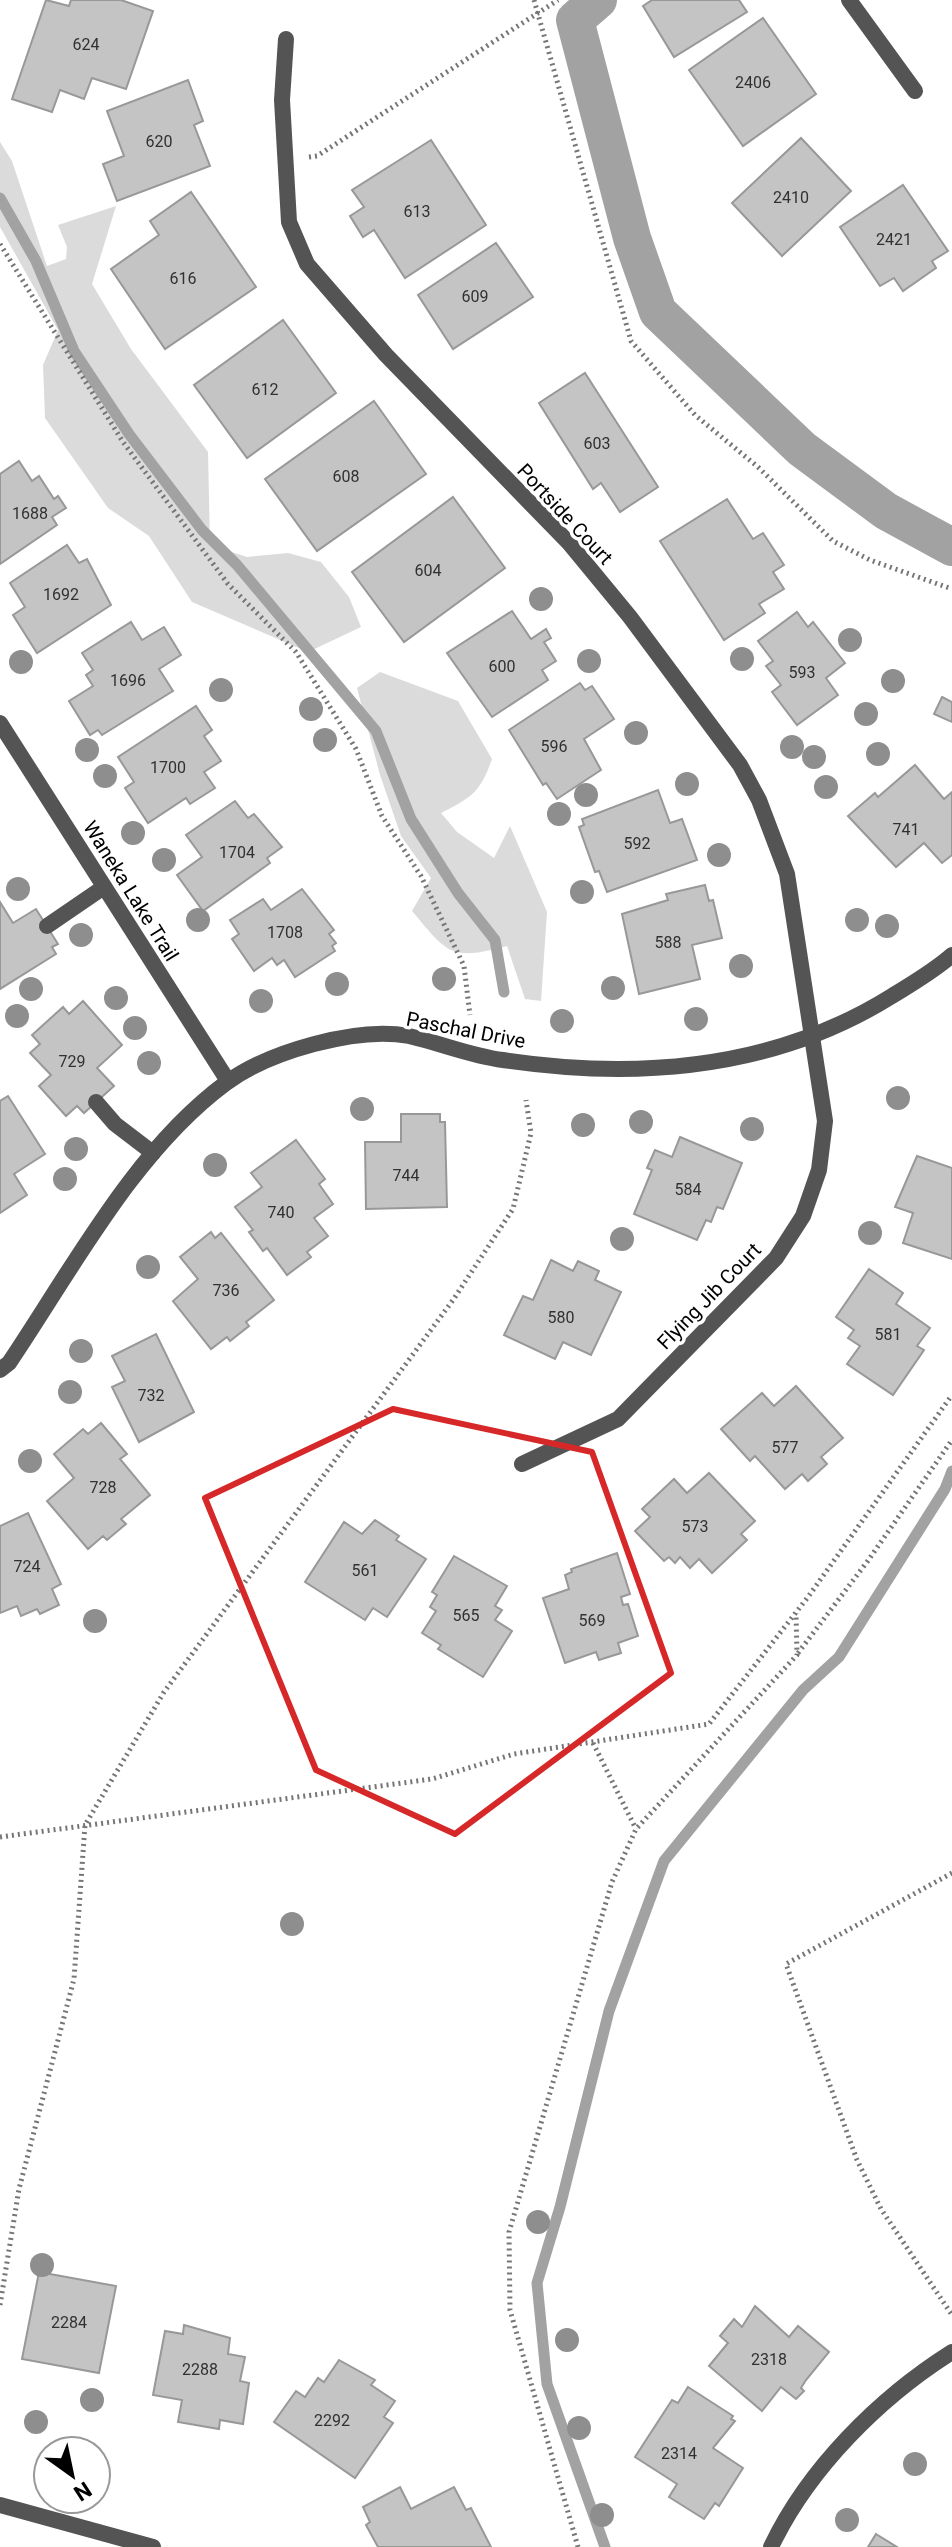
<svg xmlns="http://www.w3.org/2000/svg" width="952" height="2547" viewBox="0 0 952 2547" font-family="Roboto,sans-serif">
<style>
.green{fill:#dbdbdb}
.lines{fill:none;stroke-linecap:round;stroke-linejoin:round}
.stream{stroke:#a2a2a2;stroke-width:11}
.canal{stroke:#a2a2a2;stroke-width:38}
.building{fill:#c4c4c4;stroke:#989898;stroke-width:2}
.path{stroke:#767676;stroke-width:5;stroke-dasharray:2 4;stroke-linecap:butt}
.service{stroke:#545454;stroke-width:16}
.minor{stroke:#545454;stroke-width:16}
.tree{fill:#8e8e8e}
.marked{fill:none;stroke:#d62828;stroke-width:6;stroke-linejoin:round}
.labels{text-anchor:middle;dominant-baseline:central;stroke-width:7;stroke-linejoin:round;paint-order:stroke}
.number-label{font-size:16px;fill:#313131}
.street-label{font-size:20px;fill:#000;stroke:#fff}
</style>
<rect width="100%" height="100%" fill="#fff"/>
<g class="green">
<polygon points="0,142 12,161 47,266 66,259 67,247 58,225 116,206 92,284 131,349 208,452 210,545 247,557 288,553 321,562 349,597 361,627 308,652 192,602 149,536 108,508 45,418 43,365 58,330 0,227"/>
<path d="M380,672L458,701L492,759C480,793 472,797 441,813L457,832L494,858L510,826L547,912L541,1001L525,999L507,946C451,961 448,954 412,911L431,878L401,836L380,775L357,688Z"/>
</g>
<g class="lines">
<g class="stream">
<polyline points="0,198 36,261 74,351 129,434 202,530 237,565 376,731 411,819 458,893 495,940 504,992"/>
<polyline points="605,2547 547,2384 537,2283 560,2207 609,2011 664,1861 803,1690 839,1657 945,1489 952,1471"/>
</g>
<polyline class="canal" points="598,0 575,20 632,238 658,312 802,449 886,511 952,547"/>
</g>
<g class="building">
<polygon points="46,0 69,6 71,0 121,0 153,11 126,89 92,78 84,99 60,90 52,112 12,99"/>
<polygon points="652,0 739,0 747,12 674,57 643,6"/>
<polygon points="763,18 816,94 743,146 689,70"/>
<polygon points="188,80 203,121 194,125 210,166 117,201 103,164 124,156 107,111"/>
<polygon points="801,138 851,191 782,256 732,203"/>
<polygon points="431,140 486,225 405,278 374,230 363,237 350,216 364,207 352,190"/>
<polygon points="903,185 948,251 932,261 936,268 903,291 894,278 880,286 840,227"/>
<polygon points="191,192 256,287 165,349 111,269 159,235 150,221"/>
<polygon points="496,243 533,297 453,349 418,295"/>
<polygon points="283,320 336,393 247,458 194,385"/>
<polygon points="585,373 658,487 620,512 601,483 593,489 539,403"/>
<polygon points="374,401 426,474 317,551 265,479"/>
<polygon points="19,461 32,481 39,476 54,499 58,496 66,508 52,517 57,525 0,564 0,474"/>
<polygon points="453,497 505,568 404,642 352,572"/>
<polygon points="727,499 753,539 763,533 784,565 773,572 784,589 759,604 765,613 724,640 660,541"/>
<polygon points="67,545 79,563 87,559 111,605 37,653 13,615 25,607 10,583"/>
<polygon points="512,611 531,639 546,629 551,638 544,642 556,661 542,670 548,680 492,717 447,653"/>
<polygon points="797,612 808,627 813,622 845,663 826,678 838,695 797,725 772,692 781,685 766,666 773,661 758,641"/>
<polygon points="131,622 142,640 164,627 181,655 159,669 173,691 102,735 98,730 90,735 69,701 93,686 86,675 93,670 82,653"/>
<polygon points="580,683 585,690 592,686 614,719 584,739 601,770 557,799 546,783 543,785 509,730"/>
<polygon points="942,697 952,702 952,722 934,714"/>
<polygon points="196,706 212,730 204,736 221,761 204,772 215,788 190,804 186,798 148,823 125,788 134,782 118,757"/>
<polygon points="915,765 944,799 952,792 952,855 942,863 924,843 896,867 848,816 875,793 878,797"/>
<polygon points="658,790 670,823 682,819 697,860 607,892 599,871 595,872 579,827 584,825 582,819"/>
<polygon points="235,801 248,818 254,814 282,847 267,858 270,863 203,911 177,875 202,857 186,835"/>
<polygon points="705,885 709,901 713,900 722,938 692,945 700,979 639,994 622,914 668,900 666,894"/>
<polygon points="302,889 334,930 329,934 336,943 332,946 335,951 295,977 284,960 277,965 272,958 254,971 232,939 239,934 230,920 263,899 271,910"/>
<polygon points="0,902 13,923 36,909 58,944 52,947 56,954 0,989"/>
<polygon points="83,1001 122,1045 97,1068 114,1086 84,1113 77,1106 66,1116 39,1086 51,1075 30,1053 40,1044 32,1035 63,1007 69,1014"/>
<polygon points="8,1096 45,1154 14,1174 27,1195 0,1213 0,1101"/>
<polygon points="401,1114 440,1114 440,1122 445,1122 447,1207 366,1209 365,1142 401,1142"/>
<polygon points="680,1137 742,1163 723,1209 717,1207 711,1222 706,1220 697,1240 634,1214 652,1170 647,1168 655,1150 672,1157"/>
<polygon points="296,1140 325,1179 319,1184 333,1204 314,1218 328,1236 307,1252 311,1257 287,1275 267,1248 263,1251 249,1232 253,1230 235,1207 262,1187 251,1173"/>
<polygon points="917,1156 952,1168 952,1259 903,1243 913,1213 895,1207"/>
<polygon points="211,1232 215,1238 221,1233 274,1300 246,1322 249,1326 230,1341 227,1337 211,1349 173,1301 198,1279 180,1257"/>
<polygon points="551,1260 573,1271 578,1261 599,1271 595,1280 621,1292 591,1355 563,1342 555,1359 504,1335 523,1296 533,1300"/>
<polygon points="869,1269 903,1293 896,1304 930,1328 917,1346 924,1350 893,1395 847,1364 860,1346 848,1338 854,1330 836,1317"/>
<polygon points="156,1334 194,1412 139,1442 112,1387 125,1381 112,1356"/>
<polygon points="796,1386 843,1438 821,1457 827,1464 808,1481 802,1474 785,1489 755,1456 750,1461 721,1429 762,1393 774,1406"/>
<polygon points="101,1423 127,1454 120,1459 150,1495 121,1519 126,1524 107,1540 103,1536 88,1549 47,1501 74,1478 54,1454 83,1429 88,1434"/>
<polygon points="709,1473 755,1521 741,1534 747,1540 712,1573 699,1559 690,1568 680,1557 675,1563 669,1557 664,1561 635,1531 650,1517 642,1509 674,1479 687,1493"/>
<polygon points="28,1513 61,1584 52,1589 59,1605 40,1614 37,1609 21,1616 17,1606 0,1613 0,1526"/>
<polygon points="375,1520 399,1536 396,1540 426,1559 387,1617 373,1608 365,1620 305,1582 344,1522 362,1534"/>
<polygon points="617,1553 630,1594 621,1597 623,1605 628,1604 638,1636 618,1643 621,1653 599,1660 596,1652 565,1663 543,1598 569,1589 565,1575 572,1572 571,1569"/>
<polygon points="454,1556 507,1586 495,1606 502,1610 495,1620 512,1631 483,1677 438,1649 441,1645 422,1633 436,1611 430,1607 437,1595 432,1592"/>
<polygon points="39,2272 116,2286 99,2373 22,2359"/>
<polygon points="755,2306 789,2337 798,2326 829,2352 806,2380 801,2388 804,2391 796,2399 781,2387 762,2411 709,2366 728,2343 720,2336 734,2319 742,2327"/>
<polygon points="184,2325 230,2338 228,2354 245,2357 240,2381 249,2383 243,2424 220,2420 219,2429 178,2422 182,2400 153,2395 165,2331 183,2334"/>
<polygon points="339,2360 375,2380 371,2385 395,2401 384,2417 393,2423 355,2478 274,2422 296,2391 305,2397 318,2378 324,2382"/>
<polygon points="688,2387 733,2416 731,2419 735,2421 713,2448 743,2468 719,2506 715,2503 704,2519 669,2497 677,2484 635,2457 672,2400 678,2403"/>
<polygon points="400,2487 411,2509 454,2487 466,2510 471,2508 491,2547 378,2547 366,2525 370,2522 363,2507"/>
<polygon points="876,2534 897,2547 868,2547"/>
</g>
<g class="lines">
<g class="path">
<polyline points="534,0 631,341 695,415 758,467 833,541 870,560 952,589"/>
<polyline points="309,157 317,156 558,0"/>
<polyline points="0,244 123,442 228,584 296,652 356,749 382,816 421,876 464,966 470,1015"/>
<polyline points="798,1653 867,1562 952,1440"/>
<polyline points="593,1743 636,1829"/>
<polyline points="0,1837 432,1779 514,1754 709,1724 808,1597 952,1395"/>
<polyline points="952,1873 786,1964 857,2160 881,2209 952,2315"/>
<polyline points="0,2305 19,2189 74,1979 85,1825 164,1692 453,1300 513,1209 531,1133 526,1100"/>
<polyline points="578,2547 510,2310 509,2232 612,1882 636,1829 797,1655 796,1613"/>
</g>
<g class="service">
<polyline points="47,926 104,887"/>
<polyline points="96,1102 115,1124 153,1153"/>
</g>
<g class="minor">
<polyline points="849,0 915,91"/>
<polyline points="286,39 282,100 289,222 307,264 386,355 569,543 630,617 740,765 759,800 787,874 825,1121 819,1170 803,1216 776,1258 618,1419 522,1464"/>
<polyline points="0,723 228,1081"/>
<path d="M0,1370L9,1363C73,1268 134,1151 226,1083C268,1052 357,1026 409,1036C440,1043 471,1056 503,1060C637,1080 775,1069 892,996C913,983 934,971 952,955"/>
<polyline points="0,2505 153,2547"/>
<path d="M771,2547C808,2469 879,2398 952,2352"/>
</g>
</g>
<g class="tree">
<circle cx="541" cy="599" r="12"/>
<circle cx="850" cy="640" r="12"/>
<circle cx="742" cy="659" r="12"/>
<circle cx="589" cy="661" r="12"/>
<circle cx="21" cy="662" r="12"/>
<circle cx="893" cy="681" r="12"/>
<circle cx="221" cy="690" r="12"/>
<circle cx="311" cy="709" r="12"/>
<circle cx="866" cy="714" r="12"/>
<circle cx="636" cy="733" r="12"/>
<circle cx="325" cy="740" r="12"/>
<circle cx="792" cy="747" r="12"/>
<circle cx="87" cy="750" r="12"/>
<circle cx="878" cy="754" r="12"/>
<circle cx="814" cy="757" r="12"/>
<circle cx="105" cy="776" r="12"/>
<circle cx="687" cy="784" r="12"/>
<circle cx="826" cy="787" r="12"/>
<circle cx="586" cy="795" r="12"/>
<circle cx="559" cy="814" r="12"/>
<circle cx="133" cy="833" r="12"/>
<circle cx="719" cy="855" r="12"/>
<circle cx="164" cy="860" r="12"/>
<circle cx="18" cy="889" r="12"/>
<circle cx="582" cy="892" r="12"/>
<circle cx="198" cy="920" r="12"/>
<circle cx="857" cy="920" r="12"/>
<circle cx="887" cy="926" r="12"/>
<circle cx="81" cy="935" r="12"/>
<circle cx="741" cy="966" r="12"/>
<circle cx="444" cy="979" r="12"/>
<circle cx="337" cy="984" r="12"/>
<circle cx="613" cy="988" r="12"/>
<circle cx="31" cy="989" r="12"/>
<circle cx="116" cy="998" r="12"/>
<circle cx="261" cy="1001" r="12"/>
<circle cx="17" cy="1016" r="12"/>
<circle cx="696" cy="1019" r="12"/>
<circle cx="562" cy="1021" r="12"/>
<circle cx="135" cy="1028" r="12"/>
<circle cx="149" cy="1063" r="12"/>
<circle cx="898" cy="1098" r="12"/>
<circle cx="362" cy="1109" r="12"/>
<circle cx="641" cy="1122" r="12"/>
<circle cx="583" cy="1125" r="12"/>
<circle cx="752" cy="1129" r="12"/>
<circle cx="76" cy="1149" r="12"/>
<circle cx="215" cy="1165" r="12"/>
<circle cx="65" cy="1179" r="12"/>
<circle cx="870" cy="1233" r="12"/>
<circle cx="622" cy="1239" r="12"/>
<circle cx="148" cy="1267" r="12"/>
<circle cx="81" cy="1351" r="12"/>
<circle cx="70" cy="1392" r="12"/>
<circle cx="30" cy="1461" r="12"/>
<circle cx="95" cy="1621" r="12"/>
<circle cx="292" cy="1924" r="12"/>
<circle cx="538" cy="2222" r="12"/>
<circle cx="42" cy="2265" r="12"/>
<circle cx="567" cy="2340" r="12"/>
<circle cx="92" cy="2400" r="12"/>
<circle cx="36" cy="2422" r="12"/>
<circle cx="579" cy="2428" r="12"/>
<circle cx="915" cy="2464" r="12"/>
<circle cx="602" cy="2515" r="12"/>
<circle cx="847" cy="2520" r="12"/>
</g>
<path class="marked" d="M393,1409L592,1452L671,1673L455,1834L316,1770L205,1498Z"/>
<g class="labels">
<g class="number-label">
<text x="86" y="44">624</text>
<text x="753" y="82">2406</text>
<text x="159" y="141">620</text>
<text x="791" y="197">2410</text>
<text x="417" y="211">613</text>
<text x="894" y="239">2421</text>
<text x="183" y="278">616</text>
<text x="475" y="296">609</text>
<text x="265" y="389">612</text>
<text x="597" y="443">603</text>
<text x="346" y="476">608</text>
<text x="30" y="513">1688</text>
<text x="428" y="570">604</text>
<text x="61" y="594">1692</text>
<text x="502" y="666">600</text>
<text x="802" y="672">593</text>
<text x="128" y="680">1696</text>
<text x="554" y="746">596</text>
<text x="168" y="767">1700</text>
<text x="906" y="829">741</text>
<text x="637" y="843">592</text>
<text x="237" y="852">1704</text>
<text x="285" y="932">1708</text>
<text x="668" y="942">588</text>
<text x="72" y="1061">729</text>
<text x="406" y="1175">744</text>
<text x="688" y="1189">584</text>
<text x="281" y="1212">740</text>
<text x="226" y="1290">736</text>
<text x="561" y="1317">580</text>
<text x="888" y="1334">581</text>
<text x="151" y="1395">732</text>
<text x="785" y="1447">577</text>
<text x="103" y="1487">728</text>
<text x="695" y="1526">573</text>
<text x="27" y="1566">724</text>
<text x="365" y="1570">561</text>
<text x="466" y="1615">565</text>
<text x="592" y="1620">569</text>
<text x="69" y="2322">2284</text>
<text x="769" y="2359">2318</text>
<text x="200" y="2369">2288</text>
<text x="332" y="2420">2292</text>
<text x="679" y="2453">2314</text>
</g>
<g class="street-label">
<text transform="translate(565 514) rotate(47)">Portside Court</text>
<text transform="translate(131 891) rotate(58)">Waneka Lake Trail</text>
<text transform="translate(466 1030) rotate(11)">Paschal Drive</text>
<text transform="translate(709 1296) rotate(-46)">Flying Jib Court</text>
</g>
</g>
<g transform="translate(72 2475) rotate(147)"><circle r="38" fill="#ffffff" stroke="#999999" stroke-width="2"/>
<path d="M0-6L14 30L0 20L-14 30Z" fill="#000000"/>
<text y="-12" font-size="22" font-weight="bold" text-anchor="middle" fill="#000000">N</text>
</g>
</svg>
